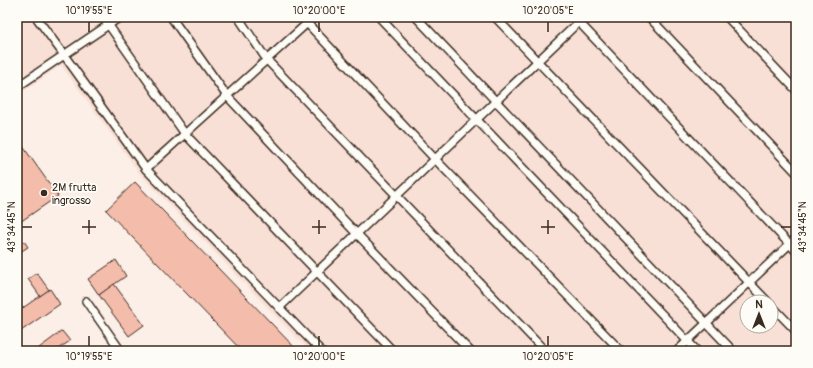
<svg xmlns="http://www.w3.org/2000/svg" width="813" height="368" viewBox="0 0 813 368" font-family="Pangolin,sans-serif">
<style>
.built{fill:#f9e0d6;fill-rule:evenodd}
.building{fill:#f4bcab;stroke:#3b2a1e}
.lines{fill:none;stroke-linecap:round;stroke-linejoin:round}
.service-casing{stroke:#3b2a1e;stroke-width:10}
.service{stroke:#fdfcf7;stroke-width:7}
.ticks{fill:none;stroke:#3b2a1e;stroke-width:1.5}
.poi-dot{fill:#3b2a1e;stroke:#fdfcf7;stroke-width:1.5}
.labels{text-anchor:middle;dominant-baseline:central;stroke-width:3.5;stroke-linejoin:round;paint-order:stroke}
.poi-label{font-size:11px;fill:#3b2a1e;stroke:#fdfcf7;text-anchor:start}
.neatline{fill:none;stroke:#3b2a1e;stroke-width:1.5}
.ticks-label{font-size:10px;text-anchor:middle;fill:#3b2a1e}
</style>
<rect width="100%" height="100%" fill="#fbefe8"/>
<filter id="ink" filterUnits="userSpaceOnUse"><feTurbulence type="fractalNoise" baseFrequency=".025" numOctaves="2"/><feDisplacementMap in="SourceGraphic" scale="8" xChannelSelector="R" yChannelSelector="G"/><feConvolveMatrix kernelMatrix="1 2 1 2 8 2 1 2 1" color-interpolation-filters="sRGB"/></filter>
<g filter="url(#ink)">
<path class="built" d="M17,17H796V351H309L140,174L61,65L17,96ZM747,302H771V326H747Z"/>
<g class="building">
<polygon points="17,138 58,196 17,224"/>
<polygon points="135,182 298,351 242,351 106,210"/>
<polygon points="24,241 28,247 20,252 17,246"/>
<polygon points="116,260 126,276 99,295 88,279"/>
<polygon points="37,273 49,290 40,296 28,279"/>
<polygon points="114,284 144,325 129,336 99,295"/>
<polygon points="50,289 60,304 21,331 17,325 17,312"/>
<polygon points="62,331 70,341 55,351 35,351"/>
</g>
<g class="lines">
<g class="service-casing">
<g id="service">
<polyline points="36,17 64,55 120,17"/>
<polyline points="103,17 185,134 393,351"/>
<polyline points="171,17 227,96 357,234 470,351"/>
<polyline points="238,17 267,60 545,351"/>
<polyline points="303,17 307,23 435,159 621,351"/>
<polyline points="379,17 697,351"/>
<polyline points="416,17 733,351"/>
<polyline points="495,17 768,302"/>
<polyline points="574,17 796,251"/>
<polyline points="649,17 796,172"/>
<polyline points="727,17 796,90"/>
<polyline points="17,87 64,55 146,169 321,351"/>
<polyline points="146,169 314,17"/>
<polyline points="86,301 121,351"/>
<polyline points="771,305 796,331"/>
<polyline points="279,308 584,17"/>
<polyline points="677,351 796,238"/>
</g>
</g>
<use href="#service" class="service"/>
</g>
</g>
<path class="ticks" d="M89,22V32M319,22V32M548,22V32M89,220V234M319,220V234M548,220V234M22,227H32M82,227H96M312,227H326M541,227H555M781,227H791M89,336V346M319,336V346M548,336V346"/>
<circle class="poi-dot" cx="44" cy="193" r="4"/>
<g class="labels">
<g class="poi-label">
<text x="52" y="187">2M frutta<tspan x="52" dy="13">ingrosso</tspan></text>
</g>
</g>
<rect width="813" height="368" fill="none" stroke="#fdfcf7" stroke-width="44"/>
<g transform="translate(759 314)"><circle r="19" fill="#fdfcf7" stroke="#afa8a0"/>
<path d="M0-3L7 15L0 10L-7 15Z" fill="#3b2a1e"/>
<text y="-6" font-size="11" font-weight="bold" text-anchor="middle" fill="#3b2a1e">N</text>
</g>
<rect x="22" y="22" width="769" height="324" class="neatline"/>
<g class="ticks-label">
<text x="89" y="14">10°19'55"E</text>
<text x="319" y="14">10°20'00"E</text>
<text x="548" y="14">10°20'05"E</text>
<text transform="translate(11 227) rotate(-90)" y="4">43°34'45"N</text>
<text transform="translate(802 227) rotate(-90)" y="4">43°34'45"N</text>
<text x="89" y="360">10°19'55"E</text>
<text x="319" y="360">10°20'00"E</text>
<text x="548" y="360">10°20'05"E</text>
</g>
</svg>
